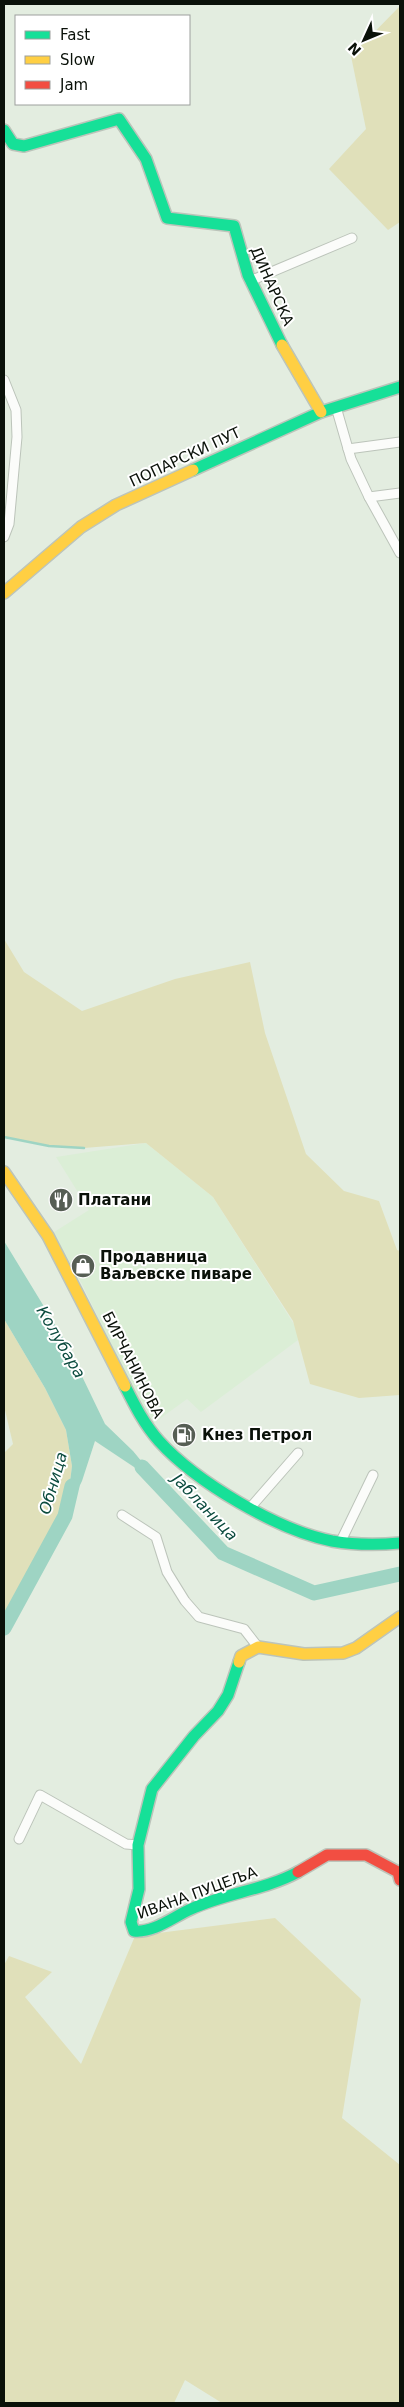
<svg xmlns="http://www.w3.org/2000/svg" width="404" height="2407" viewBox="0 0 404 2407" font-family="'DejaVu Sans',sans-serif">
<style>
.built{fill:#dbeed6}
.green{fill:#e0e0ba}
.water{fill:#9ed4c3}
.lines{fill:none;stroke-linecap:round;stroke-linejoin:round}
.stream{stroke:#9ed4c3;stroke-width:2.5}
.river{stroke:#9ed4c3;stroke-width:15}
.street-casing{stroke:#bcc4ba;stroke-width:11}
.fast-casing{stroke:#bcc4ba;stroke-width:14}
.slow-casing{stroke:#bcc4ba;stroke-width:14}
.jam-casing{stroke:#bcc4ba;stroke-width:14}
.street{stroke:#fbfcfa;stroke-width:9}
.fast{stroke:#16e098;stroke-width:11}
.slow{stroke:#ffcf43;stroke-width:11}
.jam{stroke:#f24e42;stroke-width:11}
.labels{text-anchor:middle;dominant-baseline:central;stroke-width:4;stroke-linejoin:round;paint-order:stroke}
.street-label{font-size:15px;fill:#0a1109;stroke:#fff}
.poi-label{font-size:15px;font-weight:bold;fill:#0a1109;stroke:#fff;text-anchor:start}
.water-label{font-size:16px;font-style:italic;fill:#0b4b3e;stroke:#fff}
</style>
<rect width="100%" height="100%" fill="#e3ede0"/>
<polygon class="built" points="146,1143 213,1197 302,1337 201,1412 187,1399 150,1426 82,1284 51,1234 89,1210 56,1157"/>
<g class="green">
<polygon points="400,6 400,222 388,230 329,169 366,129 351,56"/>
<polygon points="4,939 24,972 82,1011 175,979 250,962 265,1033 306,1154 344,1191 379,1201 397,1250 400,1251 400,1395 359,1398 310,1384 293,1321 213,1197 146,1143 84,1148 49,1146 4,1137"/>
<polygon points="4,1319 45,1388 66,1430 72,1466 66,1514 4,1628 4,1453 13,1444 4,1406"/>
<polygon points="275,1918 361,1999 342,2118 400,2165 400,2403 222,2403 185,2380 174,2403 4,2403 4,1965 9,1956 52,1972 25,1997 81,2064 135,1936"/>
</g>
<polygon class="water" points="4,1241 65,1341 105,1424 133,1451 161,1485 95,1441 82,1481 66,1514 72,1466 66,1430 45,1388 4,1319"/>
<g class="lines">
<polyline class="stream" points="4,1137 49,1146 84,1148"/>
<g class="river">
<polyline points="142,1467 223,1553 314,1593 400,1574"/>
<polyline points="4,1628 65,1516 72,1486"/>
</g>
<g class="street-casing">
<g id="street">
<polyline points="250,281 352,238"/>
<polyline points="4,380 16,410 17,437 9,524 4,537"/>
<polyline points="336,407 351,459 369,497 400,553"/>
<polyline points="348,449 400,442"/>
<polyline points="369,497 400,493"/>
<polyline points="250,1508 298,1453"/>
<polyline points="122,1515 156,1537 167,1572 185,1601 199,1617 244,1629 258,1647"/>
<polyline points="340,1543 373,1475"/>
<polyline points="19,1839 40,1795 126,1844 138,1845"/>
</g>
</g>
<g class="fast-casing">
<g id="fast">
<polyline points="4,130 13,144 24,146 119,119 146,159 167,218 234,226 248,275 282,345"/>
<polyline points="193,470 321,412 400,387"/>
<path d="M125,1386C135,1406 144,1424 159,1441C196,1482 277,1530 332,1541C355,1545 377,1545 400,1543"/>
<path d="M239,1662L228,1695L218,1711L194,1736L152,1789L138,1845L139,1889L131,1922L134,1931C154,1933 173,1917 191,1909C225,1893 265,1890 298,1872"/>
</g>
</g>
<g class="slow-casing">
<g id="slow">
<polyline points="282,345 321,412"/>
<polyline points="4,593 81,527 116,505 193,470"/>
<polyline points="4,1172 48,1236 125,1386"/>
<polyline points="239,1662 241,1656 258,1647 304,1654 343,1653 356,1648 400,1617"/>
</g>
</g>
<g class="jam-casing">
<polyline id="jam" points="298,1872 327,1855 366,1855 398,1872 400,1880"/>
</g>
<use href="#street" class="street"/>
<use href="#fast" class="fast"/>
<use href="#slow" class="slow"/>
<use href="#jam" class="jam"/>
</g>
<defs>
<g id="restaurant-disc" transform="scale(1.25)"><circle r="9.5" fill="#565e54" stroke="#fff"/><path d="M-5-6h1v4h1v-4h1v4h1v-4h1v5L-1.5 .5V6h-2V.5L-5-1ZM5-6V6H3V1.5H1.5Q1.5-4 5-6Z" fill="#fff"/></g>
<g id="shop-disc" transform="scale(1.25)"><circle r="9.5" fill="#565e54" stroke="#fff"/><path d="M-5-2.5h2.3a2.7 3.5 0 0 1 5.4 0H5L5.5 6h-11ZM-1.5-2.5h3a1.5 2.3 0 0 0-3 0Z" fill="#fff"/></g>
<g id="fuel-disc" transform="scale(1.25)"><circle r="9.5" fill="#565e54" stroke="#fff"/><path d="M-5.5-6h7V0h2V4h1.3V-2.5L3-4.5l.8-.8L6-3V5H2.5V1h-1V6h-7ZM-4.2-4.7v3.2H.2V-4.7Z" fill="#fff"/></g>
</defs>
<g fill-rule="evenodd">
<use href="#restaurant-disc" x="61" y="1200"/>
<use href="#shop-disc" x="83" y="1266"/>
<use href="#fuel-disc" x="184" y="1435"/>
</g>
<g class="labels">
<g class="street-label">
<text transform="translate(272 286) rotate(66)">ДИНАРСКА</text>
<text transform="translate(185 457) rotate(-25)">ПОПАРСКИ ПУТ</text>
<text transform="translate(133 1365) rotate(63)">БИРЧАНИНОВА</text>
<text transform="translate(197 1893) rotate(-20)">ИВАНА ПУЦЕЉА</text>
</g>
<g class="poi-label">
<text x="78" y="1200">Платани</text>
<text x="100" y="1257">Продавница<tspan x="100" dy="17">Ваљевске пиваре</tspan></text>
<text x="202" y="1435">Кнез Петрол</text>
</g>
<g class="water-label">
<text transform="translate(61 1342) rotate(60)">Колубара</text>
<text transform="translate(53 1483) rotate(-74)">Обница</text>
<text transform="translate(205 1507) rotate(46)">Јабланица</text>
</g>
</g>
<rect width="404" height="2407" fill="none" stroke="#0a1109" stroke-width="10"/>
<rect x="15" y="15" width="175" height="90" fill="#ffffff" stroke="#9da09d"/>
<rect x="25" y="31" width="25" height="8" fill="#16e098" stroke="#9da09d"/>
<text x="60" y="40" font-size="15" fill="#0a1109">Fast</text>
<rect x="25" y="56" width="25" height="8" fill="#ffcf43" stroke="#9da09d"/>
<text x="60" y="65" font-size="15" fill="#0a1109">Slow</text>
<rect x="25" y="81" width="25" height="8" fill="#f24e42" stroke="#9da09d"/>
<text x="60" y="90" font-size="15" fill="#0a1109">Jam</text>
<g transform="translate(364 40) rotate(226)" stroke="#ffffff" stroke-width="4" paint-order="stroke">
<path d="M0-4L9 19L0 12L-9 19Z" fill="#0a1109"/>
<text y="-8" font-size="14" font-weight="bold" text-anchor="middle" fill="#0a1109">N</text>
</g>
</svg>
